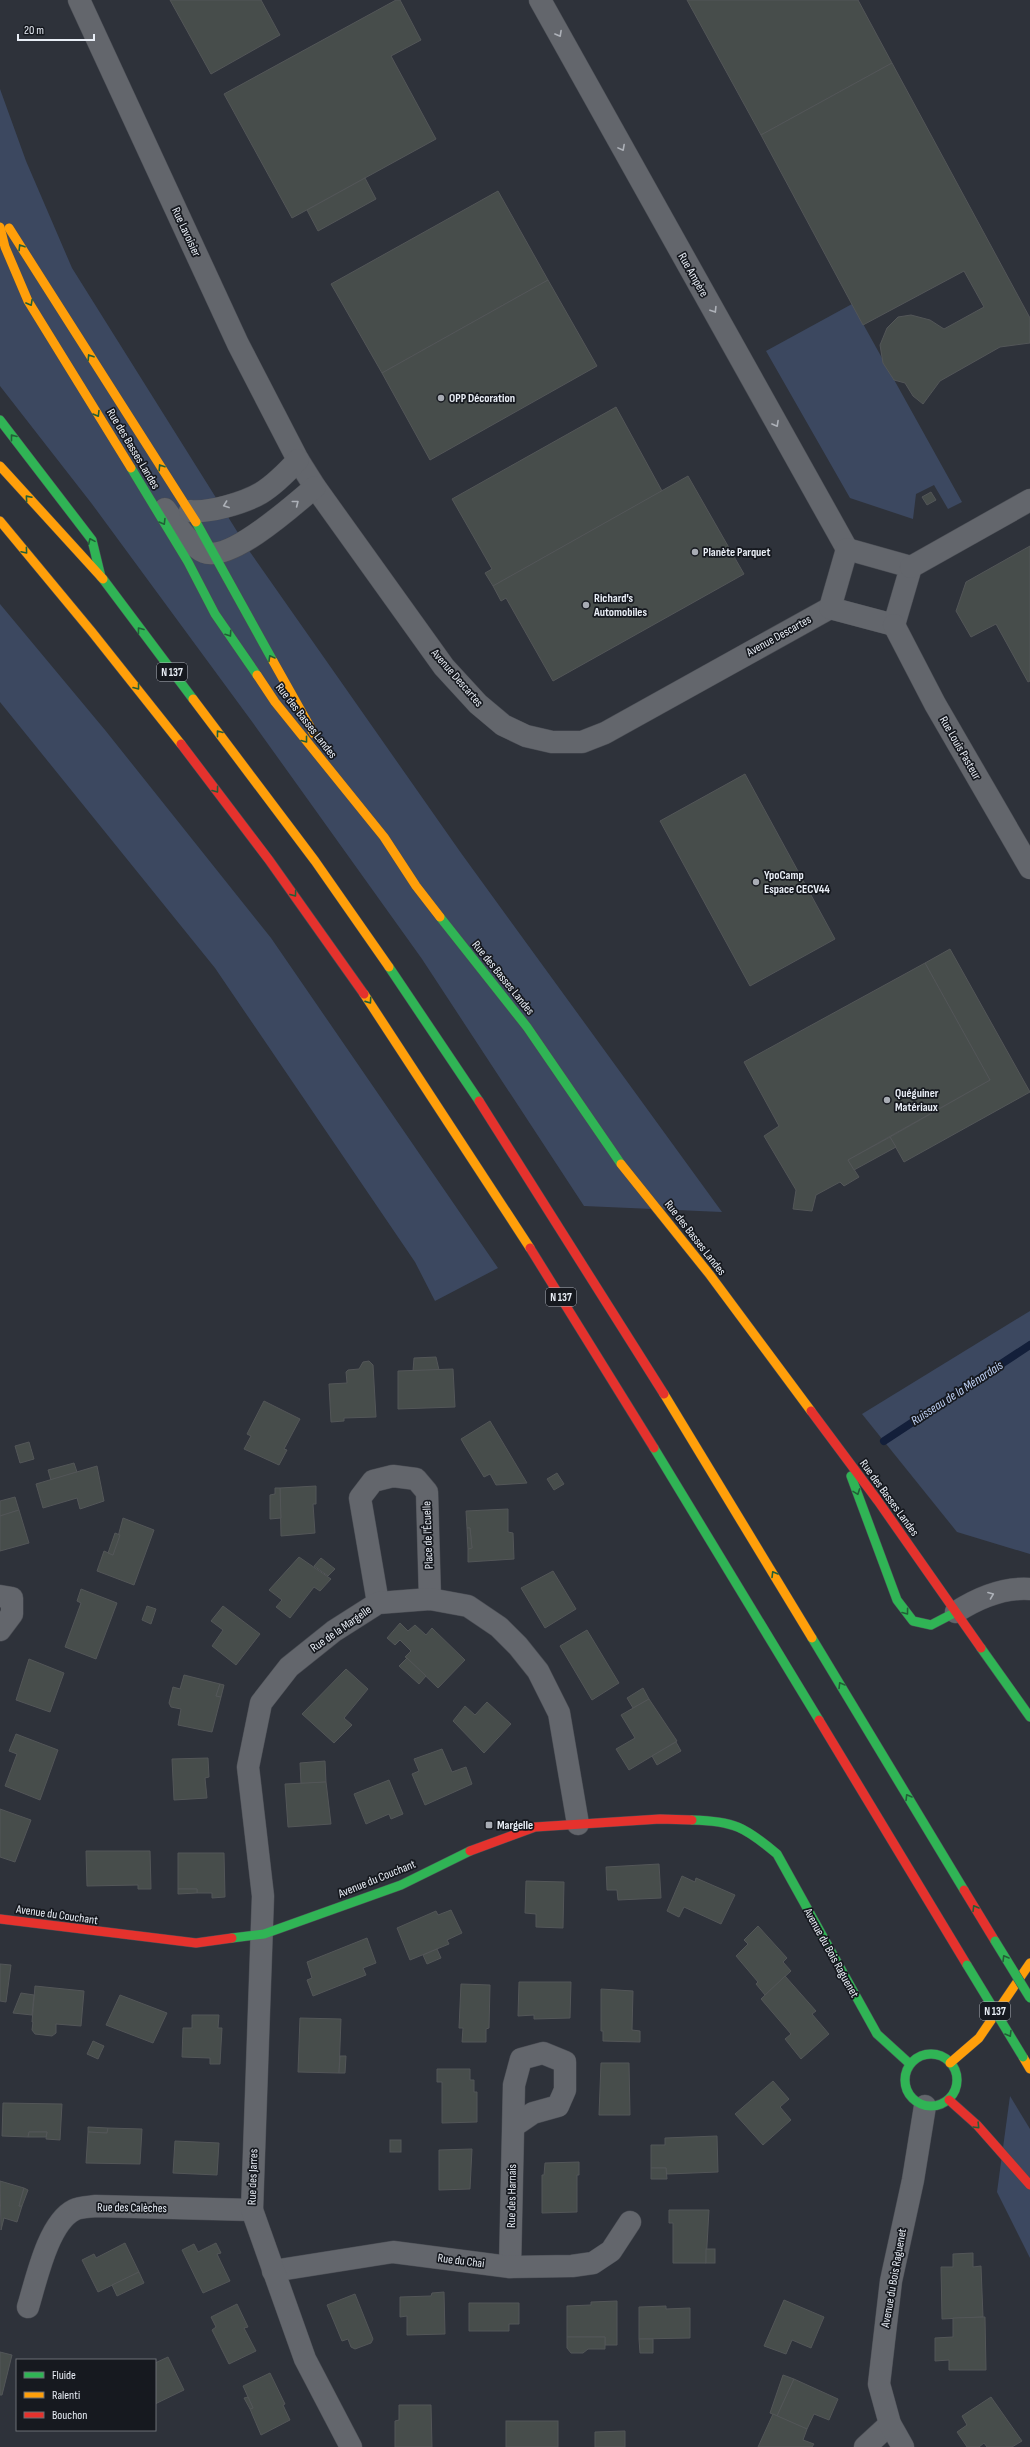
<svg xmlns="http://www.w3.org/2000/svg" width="1030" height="2447" viewBox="0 0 1030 2447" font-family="'Sofia Sans Condensed',sans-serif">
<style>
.green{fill:#3c4860}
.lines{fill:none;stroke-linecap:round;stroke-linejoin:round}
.stream{stroke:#131f3a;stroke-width:8}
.building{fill:#474d4b;stroke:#535658}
.street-casing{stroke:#4a4d54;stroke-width:23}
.fast-casing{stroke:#4a4d54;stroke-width:10}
.slow-casing{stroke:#4a4d54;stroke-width:10}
.jam-casing{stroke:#4a4d54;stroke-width:10}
.street{stroke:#63666c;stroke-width:22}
.fast{stroke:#30b455;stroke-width:9}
.slow{stroke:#ff9f0a;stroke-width:9}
.jam{stroke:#e5322d;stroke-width:9}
.fast-bridge-casing{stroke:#4a4d54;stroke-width:10;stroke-linecap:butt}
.fast-bridge{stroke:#30b455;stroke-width:9}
.oneway{stroke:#adb1b8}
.oneway2{stroke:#225f37}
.poi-dot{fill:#a8acb4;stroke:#16191f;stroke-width:1.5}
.labels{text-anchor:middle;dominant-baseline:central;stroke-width:3.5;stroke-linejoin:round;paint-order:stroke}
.shield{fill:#16191f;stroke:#aaaeb6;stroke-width:1}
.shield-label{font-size:11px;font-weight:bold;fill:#e9eef6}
.street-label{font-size:12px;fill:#e9eef6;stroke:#16191f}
.poi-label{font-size:12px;font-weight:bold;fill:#e9eef6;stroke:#16191f;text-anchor:start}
.water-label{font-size:13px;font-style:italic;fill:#bed0f4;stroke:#16191f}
</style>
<rect width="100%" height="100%" fill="#2e323a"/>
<g class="green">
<polygon points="0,89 26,161 72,268 250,552 461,853 722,1212 584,1206 422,959 253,723 92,504 0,386"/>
<polygon points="852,304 962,502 948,509 934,485 916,494 913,519 850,498 766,351"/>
<polygon points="0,604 105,730 271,938 498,1268 435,1301 415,1262 215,968 0,702"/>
<polygon points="1030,1311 1030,1554 957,1532 862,1414"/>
<polygon points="1010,2096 1030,2129 1030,2258 997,2192"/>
</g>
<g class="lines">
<polyline class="stream" points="884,1441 1030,1345"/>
</g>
<g class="building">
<polygon points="170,0 261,0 280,35 211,74"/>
<polygon points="396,0 400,0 421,40 391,56 436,139 292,218 224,94"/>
<polygon points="687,0 858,0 892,63 761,135"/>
<polygon points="892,63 1030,318 1030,343 1000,347 940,381 923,404 913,396 905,383 894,380 883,363 880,345 887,328 898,317 911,315 930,320 944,329 984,307 964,271 863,325 761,135"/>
<polygon points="365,178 376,199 318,231 307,210"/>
<polygon points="498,191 548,280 382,373 331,284"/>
<polygon points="548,280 597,366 430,460 382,373"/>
<polygon points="616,407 662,491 493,586 485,573 492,569 452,499"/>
<polygon points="688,476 744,574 553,681 506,598 501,601 493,586"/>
<polygon points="931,492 936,500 927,505 922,497"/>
<polygon points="1030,546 1030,681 1028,682 996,624 971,637 956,611 966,582"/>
<polygon points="745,774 835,939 750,986 660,821"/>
<polygon points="950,949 1030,1092 904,1162 890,1137 990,1080 925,963"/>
<polygon points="925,963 990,1080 848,1160 859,1177 844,1186 840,1182 816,1195 812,1211 793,1209 796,1190 764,1136 779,1126 744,1062"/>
<polygon points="890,1137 896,1147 854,1170 848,1160"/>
<polygon points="436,1357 439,1370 413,1371 414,1358"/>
<polygon points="369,1361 373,1365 376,1417 344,1418 344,1421 331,1422 329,1384 347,1383 346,1372 348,1370 359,1369 363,1362"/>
<polygon points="453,1369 455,1407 398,1409 398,1371"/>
<polygon points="264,1401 300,1419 284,1449 287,1450 279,1465 244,1449 251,1436 247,1434"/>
<polygon points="490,1421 527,1483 496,1485 490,1474 484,1477 465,1446 461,1439"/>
<polygon points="29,1442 34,1459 20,1463 15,1446"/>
<polygon points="74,1463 77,1472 51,1480 48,1470"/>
<polygon points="97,1466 104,1501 80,1509 77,1498 43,1508 36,1484"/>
<polygon points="557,1473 564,1484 554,1490 547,1479"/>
<polygon points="316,1486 316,1504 313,1504 315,1533 281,1536 280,1488"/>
<polygon points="275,1488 280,1488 281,1518 270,1519 270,1495 275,1494"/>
<polygon points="15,1497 19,1510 0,1516 0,1501"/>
<polygon points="508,1509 508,1532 513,1533 514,1559 468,1562 468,1549 472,1548 470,1528 467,1528 466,1511"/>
<polygon points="19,1510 29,1543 0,1551 0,1516"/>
<polygon points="123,1518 154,1530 134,1585 97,1571 104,1551 113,1555"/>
<polygon points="467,1528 470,1528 472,1548 468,1549"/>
<polygon points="115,1533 120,1535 113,1555 108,1553"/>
<polygon points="299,1557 331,1579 320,1591 314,1587 290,1618 276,1607 282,1600 269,1590"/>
<polygon points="321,1558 335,1569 328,1576 314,1566"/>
<polygon points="553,1571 576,1609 545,1628 521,1588"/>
<polygon points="81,1589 117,1603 96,1659 65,1647 81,1603 77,1601"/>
<polygon points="147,1606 156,1609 151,1624 142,1620"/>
<polygon points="223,1606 260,1634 236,1665 212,1646 223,1630 211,1621"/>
<polygon points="400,1623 408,1631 415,1625 426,1635 432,1628 465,1660 438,1688 407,1658 405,1657 411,1651 400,1640 395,1645 387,1638"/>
<polygon points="587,1630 619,1683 592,1700 560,1646"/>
<polygon points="407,1658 426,1676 419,1684 399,1666"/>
<polygon points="29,1659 64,1673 50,1712 16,1700"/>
<polygon points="346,1669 368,1689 344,1718 352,1725 334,1743 302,1714"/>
<polygon points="184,1675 220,1684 216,1696 221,1697 212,1732 178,1725 181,1709 171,1707 169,1703 173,1687 180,1689"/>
<polygon points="220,1684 224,1685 221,1697 216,1696"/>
<polygon points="643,1688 649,1699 633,1708 627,1698"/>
<polygon points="649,1699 677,1741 629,1770 616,1749 635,1738 621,1715"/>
<polygon points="487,1702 511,1724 484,1753 453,1721 465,1706 475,1715"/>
<polygon points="16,1734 58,1750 40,1800 5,1786 17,1754 9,1751"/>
<polygon points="676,1742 681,1751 657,1765 652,1756"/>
<polygon points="442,1749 452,1772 466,1767 472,1784 425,1805 412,1774 419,1771 414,1759"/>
<polygon points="208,1758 209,1777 205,1778 207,1798 174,1800 172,1759"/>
<polygon points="325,1761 326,1782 301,1784 300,1763"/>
<polygon points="389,1780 403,1814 391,1819 389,1814 366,1824 354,1794"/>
<polygon points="326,1782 331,1824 288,1827 285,1784"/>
<polygon points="0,1809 31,1820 15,1862 0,1857"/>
<polygon points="86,1851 150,1851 151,1889 138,1889 138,1885 87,1886"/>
<polygon points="178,1853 224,1853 225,1897 212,1898 212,1893 197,1893 197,1889 178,1889"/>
<polygon points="659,1864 661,1898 618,1900 617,1890 607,1890 606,1867"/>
<polygon points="682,1876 695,1882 696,1878 735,1895 721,1924 684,1907 679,1917 667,1911"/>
<polygon points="526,1881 564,1882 563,1928 536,1927 536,1914 525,1913"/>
<polygon points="178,1889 197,1889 197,1893 178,1894"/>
<polygon points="451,1910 462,1933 447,1940 449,1944 410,1960 397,1928 436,1911 438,1915"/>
<polygon points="758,1926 787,1958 783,1962 791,1971 765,1995 756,1984 758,1982 736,1956 748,1944 744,1940"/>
<polygon points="367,1938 376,1963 363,1968 366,1975 313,1996 307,1980 312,1978 307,1962"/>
<polygon points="437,1949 441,1958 427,1964 423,1955"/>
<polygon points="0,1964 11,1965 6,2002 0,2001"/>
<polygon points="785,1976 816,2011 812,2014 829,2034 801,2059 785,2039 791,2034 761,1999"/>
<polygon points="519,1982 571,1982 570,2018 534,2019 534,2015 518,2016"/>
<polygon points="461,1984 490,1985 489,2028 486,2029 486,2042 462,2042 463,2028 459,2028"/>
<polygon points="35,1986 84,1991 81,2026 56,2024 56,2033 52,2036 35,2034 32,2030 33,2022 32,2022"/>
<polygon points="601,1989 633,1991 632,2030 640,2031 640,2042 603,2041 603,2031 601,2031"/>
<polygon points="21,1993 34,1995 32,2015 13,2013"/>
<polygon points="120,1995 167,2013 153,2043 106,2025"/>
<polygon points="192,2015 219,2015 218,2028 222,2028 220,2064 210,2064 210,2058 182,2057 183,2028 192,2028"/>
<polygon points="300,2018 341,2019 339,2073 298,2072"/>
<polygon points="93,2041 104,2046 98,2059 87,2054"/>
<polygon points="340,2056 346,2056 345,2073 339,2073"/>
<polygon points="601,2063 629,2063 630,2115 599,2115"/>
<polygon points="437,2069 470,2069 470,2080 474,2080 474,2092 477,2092 477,2122 442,2123 442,2082 437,2082"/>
<polygon points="773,2081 789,2099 780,2107 791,2120 763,2145 735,2114"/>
<polygon points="3,2103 62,2104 60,2140 46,2139 47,2132 29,2132 28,2137 2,2136"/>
<polygon points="88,2127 108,2128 107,2133 88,2132"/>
<polygon points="108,2128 142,2129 140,2164 86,2163 88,2132 107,2133"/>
<polygon points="29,2132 47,2132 46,2137 28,2137"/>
<polygon points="717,2136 718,2172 667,2174 666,2168 651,2168 651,2145 665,2145 665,2138"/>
<rect x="390" y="2140" width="11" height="12"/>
<polygon points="175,2141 219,2143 217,2175 173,2173"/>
<polygon points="472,2149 470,2189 439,2190 439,2150"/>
<polygon points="579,2162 579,2175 577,2175 577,2212 542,2213 542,2175 544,2175 545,2163"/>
<polygon points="651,2168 666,2168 667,2179 651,2179"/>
<polygon points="0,2181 24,2188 19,2206 22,2206 17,2222 4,2218 1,2230"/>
<polygon points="24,2188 28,2190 22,2206 19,2206"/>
<polygon points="669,2210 709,2210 706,2263 673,2263 673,2223 669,2223"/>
<polygon points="125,2243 139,2272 98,2292 82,2260 94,2254 96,2258"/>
<polygon points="216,2243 221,2253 217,2254 230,2281 203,2293 182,2250 194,2244 198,2252"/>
<rect x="706" y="2249" width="9" height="14"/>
<polygon points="973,2253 973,2267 981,2266 983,2317 942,2319 941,2267 953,2267 953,2254"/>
<polygon points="139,2272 144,2283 117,2296 112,2285"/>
<polygon points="444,2292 445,2334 407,2335 407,2316 400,2317 400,2297 431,2296 432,2293"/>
<polygon points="355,2294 373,2339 371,2343 355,2349 351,2347 348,2339 342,2341 327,2305"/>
<polygon points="784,2300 824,2317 811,2348 792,2340 786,2354 764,2346"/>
<polygon points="617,2301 617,2345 605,2345 605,2337 567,2337 567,2306 591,2305 591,2302"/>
<polygon points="469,2303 519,2303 519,2324 509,2324 509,2331 469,2331"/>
<polygon points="237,2304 248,2327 244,2328 256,2351 229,2364 212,2330 216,2327 211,2317"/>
<polygon points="666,2306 666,2309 690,2308 690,2338 639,2339 639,2307"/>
<polygon points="985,2317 986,2370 949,2370 949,2360 935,2361 935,2338 953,2337 953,2318"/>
<polygon points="567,2337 605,2337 605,2349 588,2349 583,2353 571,2353 567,2348"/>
<polygon points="639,2339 653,2339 653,2353 640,2353"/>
<polygon points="0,2352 12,2355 2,2395 0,2395"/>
<polygon points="168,2357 184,2390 155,2404 155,2363"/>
<polygon points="270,2373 285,2404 283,2405 290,2420 261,2435 250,2409 253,2408 243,2386"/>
<polygon points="783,2375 794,2379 777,2416 770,2413"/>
<polygon points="794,2379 838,2399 829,2420 814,2414 807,2429 777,2416"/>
<polygon points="248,2397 253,2408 250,2409 244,2398"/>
<polygon points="991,2397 1022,2441 1012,2447 987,2447 984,2443 979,2447 967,2447 957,2432 967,2425 962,2416"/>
<polygon points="399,2405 431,2405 432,2447 395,2447 395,2421 399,2420"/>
<polygon points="773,2414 807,2429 803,2440 814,2444 812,2447 758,2447"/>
<rect x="506" y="2421" width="52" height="26"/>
<polygon points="625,2431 625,2447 595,2447 595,2432"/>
</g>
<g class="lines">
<g class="street-casing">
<g id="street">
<polyline points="79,0 238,344 298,460 315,487 444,667 478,704 503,725 526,736 552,742 582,742 605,733 830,608"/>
<polyline points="540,0 847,549"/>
<path d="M165,509C173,520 191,547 204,552C230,563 295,504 315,487"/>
<path d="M190,511C209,513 244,503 261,493C274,485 287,472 298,460"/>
<polygon points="847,549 911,567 894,625 830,608"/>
<polyline points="911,567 1030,500"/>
<polyline points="894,625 935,704 1030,868"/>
<polyline points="0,1596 12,1598 12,1614 0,1630"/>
<polyline points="378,1603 360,1498 373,1481 393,1476 416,1479 427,1492 430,1599"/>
<path d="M956,1612C978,1598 1003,1587 1030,1589"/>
<polyline points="510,2267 514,2085 521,2059 543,2053 565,2062 565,2090 558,2106 533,2113 514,2126"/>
<polyline points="273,2271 393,2252 510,2267 572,2266 593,2263 611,2251 630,2222"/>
<path d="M28,2307C36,2281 48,2223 74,2210C80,2207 89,2207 96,2206L252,2210"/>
<polyline points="351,2447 305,2359 252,2210 263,1896 248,1767 261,1703 289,1667 334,1631 378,1603 430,1599 468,1606 499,1627 518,1646 538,1671 559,1713 578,1824"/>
<polyline points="865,2447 890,2424"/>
<polyline points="903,2447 890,2424 879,2384 891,2281 913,2180 925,2106"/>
</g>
</g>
<g class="fast-casing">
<g id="fast">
<polyline points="0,420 92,540 101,577"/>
<polyline points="131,468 188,562 215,614 257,675"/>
<polyline points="196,522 273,661"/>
<polyline points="103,579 193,699"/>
<polyline points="440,917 527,1027 621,1164"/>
<polyline points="389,967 479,1101"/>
<polyline points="654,1448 819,1720"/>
<polyline points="851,1476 897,1600 913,1621 931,1625 956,1612"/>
<polyline points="812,1638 964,1890"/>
<polyline points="981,1648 1030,1717"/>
<path d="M692,1820C734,1821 745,1827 777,1854L877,2034L910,2064"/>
<polyline points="232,1938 264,1934 401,1885 470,1851"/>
<circle cx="931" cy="2080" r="26"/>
</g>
</g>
<g class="slow-casing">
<g id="slow">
<polyline points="0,227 5,247 28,301 131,468"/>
<polyline points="9,228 196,522"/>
<polyline points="0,466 103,579"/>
<polyline points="0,521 92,632 181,744"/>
<polyline points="273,661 314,734"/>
<polyline points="257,675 275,702 384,837 416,886 440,917"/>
<polyline points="193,699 315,861 389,967"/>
<polyline points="364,994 530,1248"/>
<polyline points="621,1164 710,1275 811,1411"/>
<polyline points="664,1394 812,1638"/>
<polyline points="1023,2057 1030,2069"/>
<polyline points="950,2063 979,2038 1030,1963"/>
</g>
</g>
<g class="jam-casing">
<g id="jam">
<polyline points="181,744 269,860 364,994"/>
<polyline points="479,1101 664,1394"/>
<polyline points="530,1248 654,1448"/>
<polyline points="811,1411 878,1501 981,1648"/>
<polyline points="819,1720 967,1965"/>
<polyline points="470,1851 535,1827 660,1819 692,1820"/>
<polyline points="964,1890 995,1941"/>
<polyline points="0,1919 196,1943 232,1938"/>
<polyline points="949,2100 977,2125 1030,2185"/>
</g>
</g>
<use href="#street" class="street"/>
<use href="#fast" class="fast"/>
<use href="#slow" class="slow"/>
<use href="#jam" class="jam"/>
<g class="fast-bridge-casing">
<g id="fast-bridge">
<polyline points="995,1941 1030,1998"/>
<polyline points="967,1965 1023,2057"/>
</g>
</g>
<use href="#fast-bridge" class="fast-bridge"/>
</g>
<defs><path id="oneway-chevron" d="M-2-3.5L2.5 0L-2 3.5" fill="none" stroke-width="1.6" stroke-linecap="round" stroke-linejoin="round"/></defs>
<g class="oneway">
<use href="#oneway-chevron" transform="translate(559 34) rotate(61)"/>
<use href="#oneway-chevron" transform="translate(622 148) rotate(62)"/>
<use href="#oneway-chevron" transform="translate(714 310) rotate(58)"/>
<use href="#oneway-chevron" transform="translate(776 424) rotate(61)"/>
<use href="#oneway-chevron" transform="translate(296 503) rotate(-38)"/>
<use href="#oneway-chevron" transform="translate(226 505) rotate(160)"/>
<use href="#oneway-chevron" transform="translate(991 1595) rotate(-21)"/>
</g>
<g class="oneway2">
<use href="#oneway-chevron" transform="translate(21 247) rotate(-122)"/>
<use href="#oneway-chevron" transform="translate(30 303) rotate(61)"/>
<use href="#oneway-chevron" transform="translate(90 357) rotate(-122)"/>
<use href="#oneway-chevron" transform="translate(97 414) rotate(59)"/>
<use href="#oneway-chevron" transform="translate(13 437) rotate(-128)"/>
<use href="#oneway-chevron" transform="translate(161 467) rotate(-123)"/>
<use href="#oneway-chevron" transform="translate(28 498) rotate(-131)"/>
<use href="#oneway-chevron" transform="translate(163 522) rotate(59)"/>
<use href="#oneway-chevron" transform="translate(91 541) rotate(-114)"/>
<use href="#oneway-chevron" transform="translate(25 551) rotate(50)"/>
<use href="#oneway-chevron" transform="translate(140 630) rotate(-127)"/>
<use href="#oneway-chevron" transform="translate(229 634) rotate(56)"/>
<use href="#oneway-chevron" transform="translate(271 658) rotate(-120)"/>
<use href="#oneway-chevron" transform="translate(137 687) rotate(52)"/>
<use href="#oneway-chevron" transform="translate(219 733) rotate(-128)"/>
<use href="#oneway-chevron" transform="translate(305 740) rotate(52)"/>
<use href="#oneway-chevron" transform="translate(216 790) rotate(53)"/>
<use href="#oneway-chevron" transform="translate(294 894) rotate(54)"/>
<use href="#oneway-chevron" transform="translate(369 1001) rotate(55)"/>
<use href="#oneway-chevron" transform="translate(857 1492) rotate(70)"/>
<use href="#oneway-chevron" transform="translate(774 1574) rotate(-121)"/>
<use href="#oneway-chevron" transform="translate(906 1612) rotate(53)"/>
<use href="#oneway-chevron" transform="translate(841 1685) rotate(-121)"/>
<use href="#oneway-chevron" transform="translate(908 1797) rotate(-121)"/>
<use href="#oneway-chevron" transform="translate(975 1908) rotate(-121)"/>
<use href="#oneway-chevron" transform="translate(1005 1958) rotate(-121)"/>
<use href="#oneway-chevron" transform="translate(1009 2034) rotate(59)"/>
<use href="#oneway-chevron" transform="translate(977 2126) rotate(46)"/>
</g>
<g class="poi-dot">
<circle cx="441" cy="398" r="4"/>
<circle cx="695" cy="552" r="4"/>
<circle cx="586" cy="605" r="4"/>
<circle cx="756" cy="882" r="4"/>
<circle cx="887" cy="1100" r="4"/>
<rect x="485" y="1821" width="8" height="8" rx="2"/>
</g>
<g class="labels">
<g class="shield">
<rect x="157" y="663" width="30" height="18" rx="3"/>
<rect x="546" y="1288" width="30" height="18" rx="3"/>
<rect x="980" y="2002" width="30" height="18" rx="3"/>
</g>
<g class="shield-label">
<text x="172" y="672">N 137</text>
<text x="561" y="1297">N 137</text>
<text x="995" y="2011">N 137</text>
</g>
<g class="street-label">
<text transform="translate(186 232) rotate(65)">Rue Lavoisier</text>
<text transform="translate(693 275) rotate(60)">Rue Ampère</text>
<text transform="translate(133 449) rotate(59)">Rue des Basses Landes</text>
<text transform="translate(779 636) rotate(-29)">Avenue Descartes</text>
<text transform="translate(457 678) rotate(49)">Avenue Descartes</text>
<text transform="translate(306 721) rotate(52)">Rue des Basses Landes</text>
<text transform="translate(960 748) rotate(60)">Rue Louis Pasteur</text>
<text transform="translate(503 978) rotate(51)">Rue des Basses Landes</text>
<text transform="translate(695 1238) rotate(52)">Rue des Basses Landes</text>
<text transform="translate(889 1498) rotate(54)">Rue des Basses Landes</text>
<text transform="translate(428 1535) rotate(-92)">Place de l'Écuelle</text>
<text transform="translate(341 1629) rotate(-35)">Rue de la Margelle</text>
<text transform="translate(377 1879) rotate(-22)">Avenue du Couchant</text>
<text transform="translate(57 1915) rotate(8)">Avenue du Couchant</text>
<text transform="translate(831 1953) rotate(61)">Avenue du Bois Raguenet</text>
<text transform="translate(253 2177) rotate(-88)">Rue des Jarres</text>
<text transform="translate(512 2196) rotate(-89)">Rue des Harnais</text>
<text transform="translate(132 2208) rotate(1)">Rue des Calèches</text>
<text transform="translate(461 2261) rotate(7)">Rue du Chai</text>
<text transform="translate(894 2278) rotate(-80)">Avenue du Bois Raguenet</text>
</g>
<g class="poi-label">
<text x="449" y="398">OPP Décoration</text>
<text x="703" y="552">Planète Parquet</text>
<text x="594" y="598">Richard's<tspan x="594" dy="14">Automobiles</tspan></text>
<text x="764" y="875">YpoCamp<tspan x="764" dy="14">Espace CECV44</tspan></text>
<text x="895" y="1093">Quéguiner<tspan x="895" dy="14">Matériaux</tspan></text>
<text x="497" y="1825">Margelle</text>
</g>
<g class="water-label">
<text transform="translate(957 1393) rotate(-33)">Ruisseau de la Ménardais</text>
</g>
</g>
<rect x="16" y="2359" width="140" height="72" fill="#16191f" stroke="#6a6e75"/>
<rect x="24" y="2372" width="20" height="6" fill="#30b455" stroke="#6a6e75"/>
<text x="52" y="2379" font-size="12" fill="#e9eef6">Fluide</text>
<rect x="24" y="2392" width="20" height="6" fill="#ff9f0a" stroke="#6a6e75"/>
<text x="52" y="2399" font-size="12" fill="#e9eef6">Ralenti</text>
<rect x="24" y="2412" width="20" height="6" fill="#e5322d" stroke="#6a6e75"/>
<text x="52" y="2419" font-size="12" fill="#e9eef6">Bouchon</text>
<path d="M18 34v6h76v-6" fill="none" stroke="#e9eef6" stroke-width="2"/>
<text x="24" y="34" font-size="12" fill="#e9eef6" stroke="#16191f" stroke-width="3" paint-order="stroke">20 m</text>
</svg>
